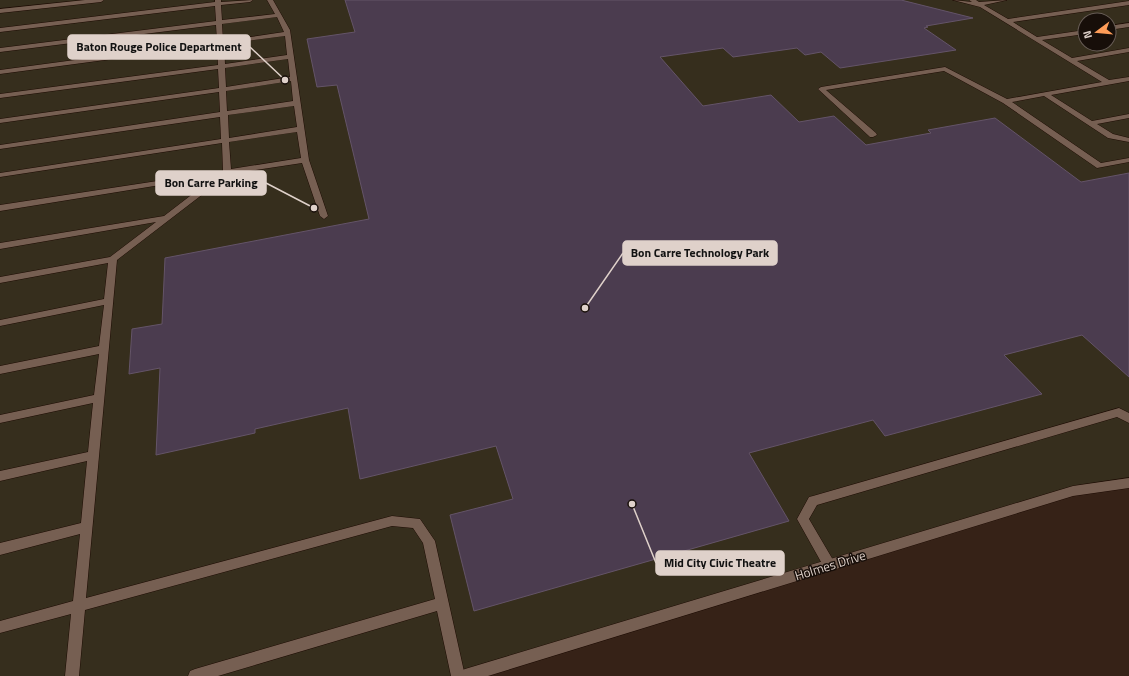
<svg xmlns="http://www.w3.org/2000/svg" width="1129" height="676" viewBox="0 0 1129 676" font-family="'Titillium Web',sans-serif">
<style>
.commercial{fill:#362e1d;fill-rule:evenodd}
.building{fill:#4b3c4f;stroke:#645468}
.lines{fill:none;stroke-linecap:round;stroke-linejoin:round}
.service-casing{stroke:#1d0b03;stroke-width:1}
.minor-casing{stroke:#1d0b03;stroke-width:1}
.service{fill:#765f52;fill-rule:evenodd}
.minor{fill:#765f52;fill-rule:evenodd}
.labels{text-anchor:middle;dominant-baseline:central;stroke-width:3;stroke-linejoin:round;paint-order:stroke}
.near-street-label{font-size:13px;fill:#dfd1ca;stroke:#170e09}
.leader{fill:none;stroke:#dfd1ca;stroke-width:1.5}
.callout-dot{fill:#dfd1ca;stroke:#170e09;stroke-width:1.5}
.callout{fill:#dfd1ca;stroke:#dfd1ca;stroke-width:1.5}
.callout-label{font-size:12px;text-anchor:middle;font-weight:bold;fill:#111}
</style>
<rect width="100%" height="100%" fill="#362217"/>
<path class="commercial" d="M0,0H1129V483L1073,491L465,676H0ZM1085,20H1109V44H1085Z"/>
<polygon class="building" points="345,0 901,0 973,18 926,26 928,27 924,28 956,50 840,68 821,52 805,55 797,48 733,57 723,48 660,57 703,106 771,95 799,122 834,116 866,145 931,133 928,130 995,118 1081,182 1129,173 1129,377 1082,335 1004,355 1042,394 885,436 873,420 749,453 789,521 474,611 450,515 513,499 496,446 360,479 348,408 255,429 255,433 156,455 160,368 129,374 132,329 162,324 165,258 369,219 337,85 317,87 307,39 355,32"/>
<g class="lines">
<g class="service-casing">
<g id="service">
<polygon points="85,0 104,0 101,2 0,13 0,9"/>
<path d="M215,0H221V2L253,0L250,2L221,5L222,20L275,14L267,0H273L290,30L309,160L328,216L324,219L320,216L302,163L229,174L117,260L86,598L392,516L420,519L435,541L465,676H451L437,611L218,676H188L190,671L195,669L435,599L423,543L413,528L392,526L85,610L79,676H65L71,614L0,633V621L73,601L80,534L0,555V543L81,523L87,461L0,481V471L88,452L93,403L0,423V415L94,395L99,354L0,374V366L99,346L104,305L0,326V320L104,299L108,263L0,283V277L110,257L156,222L0,249V243L164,216L216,176L0,211V205L223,171L222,143L0,177V173L221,139L220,117L0,149V145L220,112L219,92L0,123V119L219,88L218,69L0,98V94L218,65L217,45L0,74V70L217,41L216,25L0,52V48L216,21L215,6L0,32V28L215,2ZM277,17L284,32L223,41L222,24ZM285,36L287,55L225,64L224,44ZM288,59L290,77L226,87L225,68ZM291,81L293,101L227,111L226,91ZM294,106L297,127L229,138L228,115ZM297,132L301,158L231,169L229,142Z"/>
<polygon points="953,0 972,2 969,0 976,0 979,2 1007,0 984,5 1008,19 1129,1 1129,5 1013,22 1037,37 1085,30 1085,34 1042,40 1072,58 1129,48 1129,52 1077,61 1109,80 1129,77 1129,81 1051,95 1092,121 1129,114 1129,118 1097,124 1113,134 1129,138 1129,142 1108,138 1044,96 1012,102 1101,163 1129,158 1129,162 1097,168 1003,103 944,71 826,90 876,133 877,135 873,137 870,137 818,89 821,87 945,67 1007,99 1102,82 980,7"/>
<polygon points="1129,23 1129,27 1109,30 1109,26"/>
<polygon points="1119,408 1129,413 1129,423 1117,417 817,505 809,519 836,565 835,569 830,571 825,569 797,519 809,497 813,496"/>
</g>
</g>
<g class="minor-casing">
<polygon id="minor" points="1129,478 1129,488 1073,496 488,676 458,676 460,671 465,669 1073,486"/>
</g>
<use href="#service" class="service"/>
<use href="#minor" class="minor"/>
</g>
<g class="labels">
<g class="near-street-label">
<text transform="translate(830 565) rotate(-17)">Holmes Drive</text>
</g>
</g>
<path class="leader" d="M285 80L250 47M314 208L266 183M585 308L623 253M632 504L656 563"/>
<g class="callout-dot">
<circle cx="285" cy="80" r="4"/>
<circle cx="314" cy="208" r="4"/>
<circle cx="585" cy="308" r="4"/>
<circle cx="632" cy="504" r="4"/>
</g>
<g class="callout">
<rect x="68" y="35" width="182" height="24" rx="4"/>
<rect x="156" y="171" width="110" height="24" rx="4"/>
<rect x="623" y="241" width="154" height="24" rx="4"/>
<rect x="656" y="551" width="128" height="24" rx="4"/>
</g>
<g class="callout-label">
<text x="159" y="51">Baton Rouge Police Department</text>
<text x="211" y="187">Bon Carre Parking</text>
<text x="700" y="257">Bon Carre Technology Park</text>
<text x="720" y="567">Mid City Civic Theatre</text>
</g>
<g transform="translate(1097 32) rotate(254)"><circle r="19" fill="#170e09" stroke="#675c56"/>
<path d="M0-3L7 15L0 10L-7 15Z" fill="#fe9c58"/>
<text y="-6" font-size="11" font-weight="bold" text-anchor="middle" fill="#dfd1ca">N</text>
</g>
</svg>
